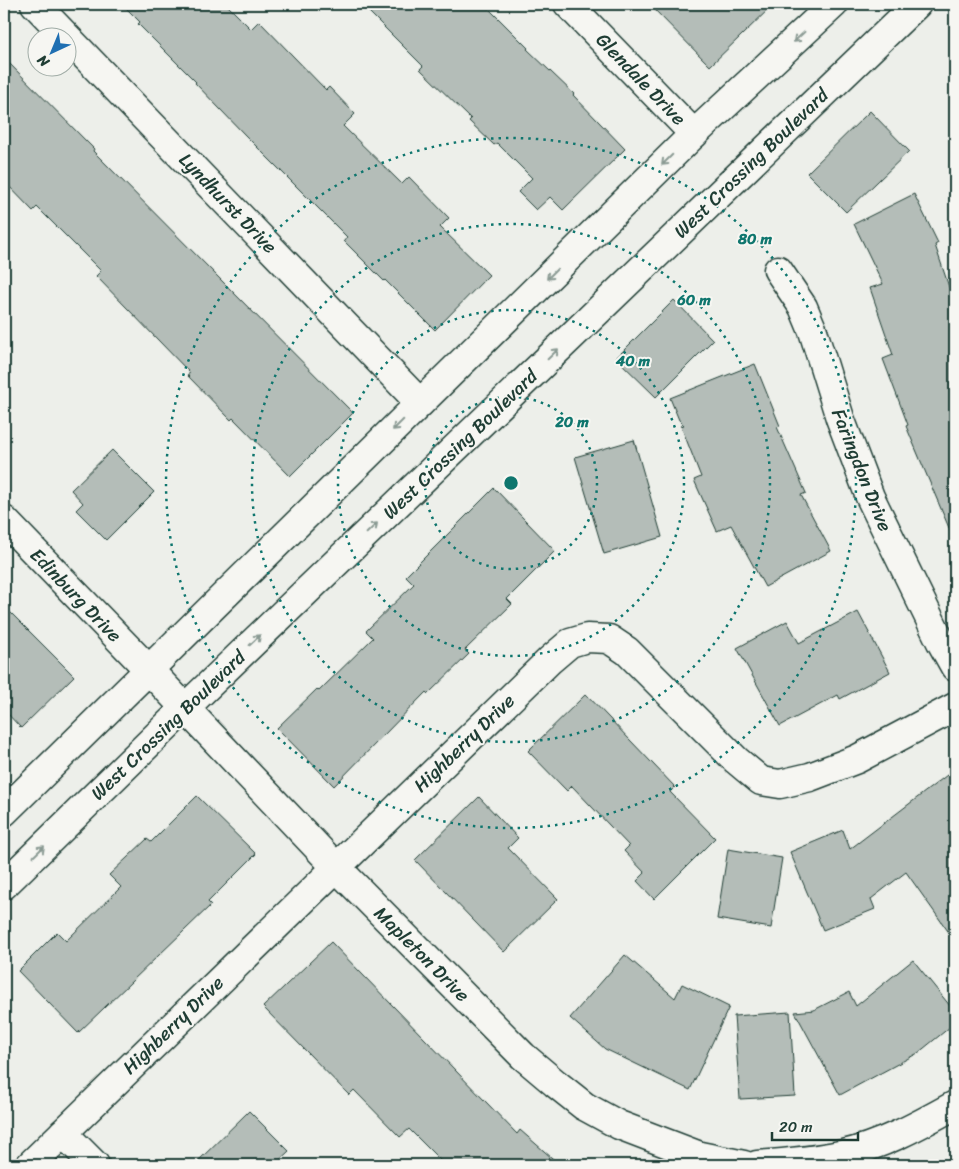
<svg xmlns="http://www.w3.org/2000/svg" width="959" height="1169" viewBox="0 0 959 1169" font-family="Sriracha,sans-serif">
<style>
.building{fill:#b4bdb8;stroke:#1f3d34}
.lines{fill:none;stroke-linecap:round;stroke-linejoin:round}
.minor-casing{stroke:#1f3d34;stroke-width:31}
.minor{stroke:#f6f6f2;stroke-width:28}
.oneway{stroke:#8a9a93}
.ring{fill:none;stroke:#0f766e;stroke-width:2.5;stroke-dasharray:2.5 5}
.labels{text-anchor:middle;dominant-baseline:central;stroke-width:4;stroke-linejoin:round;paint-order:stroke}
.street-label{font-size:19px;fill:#1f3d34;stroke:#f6f6f2}
.centre{fill:#0f766e;stroke:#f6f6f2;stroke-width:2.5}
.ring-label{font-size:15px;text-anchor:middle;font-weight:bold;fill:#0f766e;stroke:#f6f6f2;stroke-width:4;stroke-linejoin:round;paint-order:stroke}
</style>
<rect width="100%" height="100%" fill="#edefea"/>
<filter id="ink" filterUnits="userSpaceOnUse"><feTurbulence type="fractalNoise" baseFrequency=".02" numOctaves="2"/><feDisplacementMap in="SourceGraphic" scale="10" xChannelSelector="R" yChannelSelector="G"/><feConvolveMatrix kernelMatrix="1 2 1 2 8 2 1 2 1" color-interpolation-filters="sRGB"/></filter>
<g filter="url(#ink)">
<g class="building">
<polygon points="122,4 226,4 251,29 259,21 326,90 329,87 355,114 343,126 402,184 409,177 449,218 440,227 489,275 435,330 385,280 384,281 344,241 347,237 245,135 195,83 196,82 138,24 140,22"/>
<polygon points="361,4 484,4 528,48 527,49 574,94 573,95 625,149 563,210 550,197 536,210 518,192 532,178 497,143 494,145 469,121 471,119 420,69 423,66"/>
<polygon points="649,4 774,4 710,66"/>
<polygon points="4,58 94,149 93,151 353,413 290,476 233,418 231,420 187,375 190,373 96,276 101,271 37,207 33,211 4,181"/>
<polygon points="870,111 909,151 846,212 807,173"/>
<polygon points="914,194 938,243 935,245 955,305 955,542 906,426 908,425 883,359 893,355 870,288 883,284 854,224"/>
<polygon points="674,300 713,340 656,397 616,358"/>
<polygon points="755,364 780,426 777,427 806,493 801,495 831,551 765,587 731,525 717,531 694,480 701,477 681,426 684,425 679,420 670,398"/>
<polygon points="634,440 662,537 604,554 575,457"/>
<polygon points="112,450 154,492 106,540 76,510 83,503 71,490"/>
<polygon points="494,488 555,551 507,599 512,604 465,650 469,654 428,694 426,692 334,786 277,728 317,689 319,691 373,638 366,631 414,584 406,576"/>
<polygon points="4,606 74,676 21,728 4,710"/>
<polygon points="858,612 890,672 840,699 838,695 780,726 737,648 787,621 799,643"/>
<polygon points="586,694 675,787 670,792 715,838 654,899 637,881 645,873 624,851 629,846 572,786 567,791 528,751"/>
<polygon points="955,769 955,941 906,872 871,899 875,909 823,930 790,852 843,830 850,849"/>
<polygon points="197,796 256,854 208,902 211,905 78,1033 18,971 57,932 66,941 121,887 109,875 147,839 151,842"/>
<polygon points="479,797 518,838 508,848 558,899 504,952 415,860"/>
<polygon points="728,849 782,858 771,928 717,919"/>
<polygon points="331,942 517,1134 520,1130 560,1165 445,1165 409,1129 400,1137 354,1090 349,1095 263,1007"/>
<polygon points="625,955 675,998 682,984 729,1007 690,1090 605,1049 570,1018"/>
<polygon points="913,960 955,1012 955,1023 918,1053 840,1095 795,1012 814,1010 849,992 856,1006"/>
<polygon points="790,1012 795,1096 740,1099 734,1016"/>
<polygon points="249,1111 289,1151 274,1165 194,1165"/>
</g>
<g class="lines">
<g class="minor-casing">
<g id="minor">
<polyline points="35,4 420,403"/>
<polyline points="568,4 694,134"/>
<polyline points="778,270 803,307 813,331 840,418 870,497 941,642 955,667"/>
<polyline points="4,520 149,670 336,867 523,1056 555,1083 584,1106 619,1125 700,1156 744,1165"/>
<polyline points="4,812 694,134 834,4"/>
<polyline points="4,885 185,708 917,4"/>
<polyline points="63,1133 95,1165"/>
<polyline points="30,1165 550,660 570,643 587,638 609,639 627,651 736,760 761,781 780,784 810,777 857,759 955,707"/>
<path d="M757,1165C785,1163 812,1161 840,1155C881,1146 919,1125 955,1105"/>
</g>
</g>
<use href="#minor" class="minor"/>
</g>
<defs><path id="oneway-shaft" d="M-6 0H5M1.5-3L5.5 0L1.5 3" fill="none" stroke-width="1.6" stroke-linecap="round" stroke-linejoin="round" transform="scale(1.25)"/></defs>
<g class="oneway">
<use href="#oneway-shaft" transform="translate(799 37) rotate(137)"/>
<use href="#oneway-shaft" transform="translate(667 160) rotate(135)"/>
<use href="#oneway-shaft" transform="translate(552 274) rotate(135)"/>
<use href="#oneway-shaft" transform="translate(553 354) rotate(-44)"/>
<use href="#oneway-shaft" transform="translate(398 425) rotate(135)"/>
<use href="#oneway-shaft" transform="translate(372 528) rotate(-44)"/>
<use href="#oneway-shaft" transform="translate(255 640) rotate(-44)"/>
<use href="#oneway-shaft" transform="translate(39 851) rotate(-44)"/>
</g>
</g>
<g class="ring">
<circle cx="511" cy="483" r="86"/>
<circle cx="511" cy="483" r="173"/>
<circle cx="511" cy="483" r="259"/>
<circle cx="511" cy="483" r="345"/>
</g>
<g class="labels">
<g class="street-label">
<text transform="translate(641 79) rotate(46)">Glendale Drive</text>
<text transform="translate(751 163) rotate(-44)">West Crossing Boulevard</text>
<text transform="translate(228 203) rotate(46)">Lyndhurst Drive</text>
<text transform="translate(460 444) rotate(-44)">West Crossing Boulevard</text>
<text transform="translate(862 470) rotate(68)">Faringdon Drive</text>
<text transform="translate(76 595) rotate(46)">Edinburg Drive</text>
<text transform="translate(168 725) rotate(-44)">West Crossing Boulevard</text>
<text transform="translate(464 743) rotate(-44)">Highberry Drive</text>
<text transform="translate(422 954) rotate(45)">Mapleton Drive</text>
<text transform="translate(173 1025) rotate(-44)">Highberry Drive</text>
</g>
</g>
<circle cx="511" cy="483" r="8" class="centre"/>
<g class="ring-label">
<text x="755" y="244">80 m</text>
<text x="694" y="305">60 m</text>
<text x="633" y="366">40 m</text>
<text x="572" y="427">20 m</text>
</g>
<rect width="959" height="1169" fill="none" stroke="#f6f6f2" stroke-width="20"/>
<rect x="10" y="10" width="939" height="1149" fill="none" stroke="#1f3d34" stroke-width="2" filter="url(#ink)"/>
<g transform="translate(52 52) rotate(224)"><circle r="24" fill="#f6f6f2" stroke="#a0aca6"/>
<path d="M0-4L9 19L0 12L-9 19Z" fill="#1f6fb2"/>
<text y="-8" font-size="14" font-weight="bold" text-anchor="middle" fill="#1f3d34">N</text>
</g>
<path d="M772 1132v8h86v-8" fill="none" stroke="#1f3d34" stroke-width="2.5"/>
<text x="779" y="1132" font-size="15" fill="#1f3d34" stroke="#f6f6f2" stroke-width="4" paint-order="stroke">20 m</text>
</svg>
